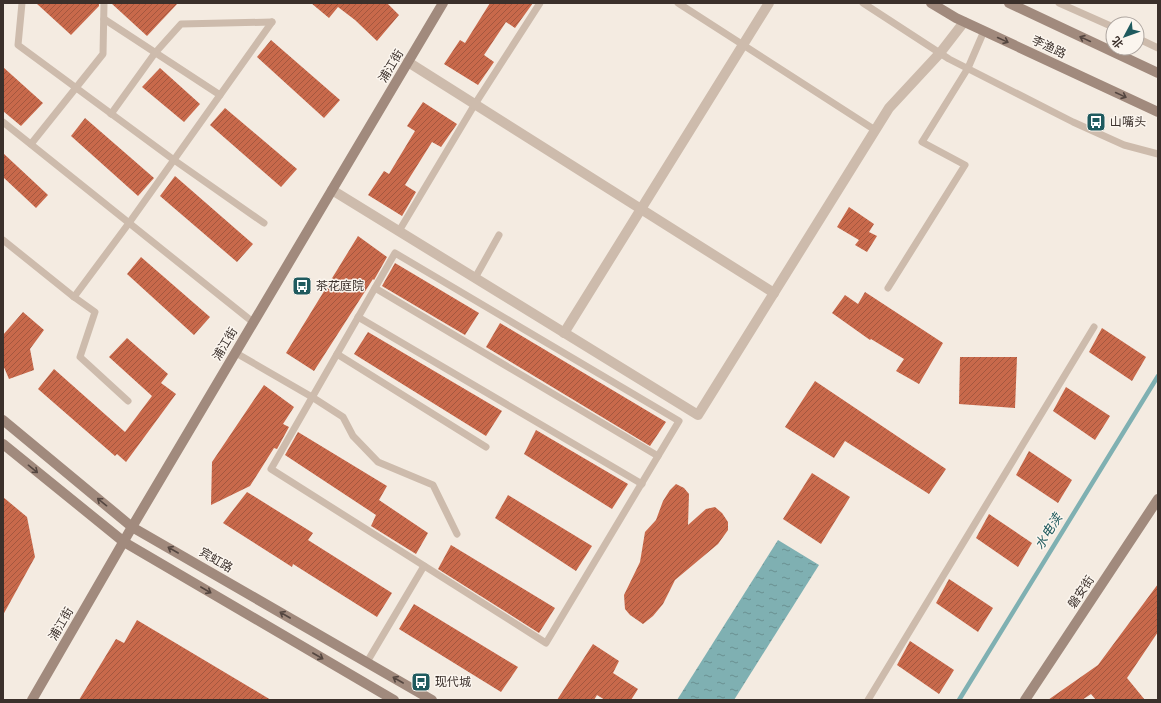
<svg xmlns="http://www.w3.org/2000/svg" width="1161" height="703" viewBox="0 0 1161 703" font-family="'Alegreya Sans','Noto Sans SC',sans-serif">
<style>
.water{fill:url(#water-ripples)}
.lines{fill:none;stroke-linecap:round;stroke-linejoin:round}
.stream{stroke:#7fb0b2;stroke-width:4.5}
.building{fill:url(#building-hatch)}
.lane{stroke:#cdbbac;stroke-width:7}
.street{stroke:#cdbbac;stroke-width:10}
.secondary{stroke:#a18a7d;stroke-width:10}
.oneway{stroke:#544640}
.labels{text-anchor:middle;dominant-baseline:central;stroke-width:3;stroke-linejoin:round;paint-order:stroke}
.street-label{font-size:12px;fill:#3b302b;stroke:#fbf5ee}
.poi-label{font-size:12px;fill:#3b302b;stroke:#fbf5ee;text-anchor:start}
.water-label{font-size:13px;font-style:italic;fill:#1f5a5e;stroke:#fbf5ee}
</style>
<defs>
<pattern id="water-ripples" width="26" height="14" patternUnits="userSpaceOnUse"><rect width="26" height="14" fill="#7fb0b2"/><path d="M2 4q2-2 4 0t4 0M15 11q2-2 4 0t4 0" fill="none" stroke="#699091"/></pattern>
<pattern id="building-hatch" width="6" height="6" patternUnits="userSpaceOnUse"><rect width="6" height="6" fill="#c8694b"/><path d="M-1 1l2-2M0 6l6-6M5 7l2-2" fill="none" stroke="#a4573f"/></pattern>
</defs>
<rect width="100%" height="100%" fill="#f4ebe1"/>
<polygon class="water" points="778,540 819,565 734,700 677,700"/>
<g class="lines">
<polyline class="stream" points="959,700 1158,376"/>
</g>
<g class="building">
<polygon points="36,3 99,3 99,6 71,35"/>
<polygon points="111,3 178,3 147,36"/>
<polygon points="311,3 387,3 399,15 377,41 355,20 338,7 329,18"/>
<polygon points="490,3 533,3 515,28 506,22 484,55 494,62 478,85 444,64 460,40 465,43"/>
<polygon points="271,40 340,100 324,118 257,57"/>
<polygon points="3,67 43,103 21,126 3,111"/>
<polygon points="160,68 200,104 184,122 142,87"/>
<polygon points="423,102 457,124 441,147 432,142 405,185 416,192 402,216 368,195 384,171 389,174 415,131 407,126"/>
<polygon points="225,108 297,169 281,187 210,125"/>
<polygon points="85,118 154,178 138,196 71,136"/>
<polygon points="3,153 48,195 36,208 3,177"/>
<polygon points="175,176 253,244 237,262 160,196"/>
<polygon points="849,207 874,224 869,232 877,236 867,252 855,245 859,240 837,227"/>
<polygon points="358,236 387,257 374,280 373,279 314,371 286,353"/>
<polygon points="141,257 210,317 194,335 127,274"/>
<polygon points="395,263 479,313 465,335 382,286"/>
<polygon points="865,292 943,343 919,384 896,371 904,359 871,339 870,340 832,313 845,295 858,304"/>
<polygon points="23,312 44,330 30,349 34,370 9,379 3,365 3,335"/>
<polygon points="500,323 666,422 650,446 486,347"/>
<polygon points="1102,328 1146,357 1132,381 1089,352"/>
<polygon points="368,332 502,411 486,436 354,354"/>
<polygon points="127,338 168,374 161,383 176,394 126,462 117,454 115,456 38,389 54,369 125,432 152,396 109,357"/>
<polygon points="960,357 1017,357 1015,408 959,404"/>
<polygon points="815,381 946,469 929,494 845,441 834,458 785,427"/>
<polygon points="264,385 294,407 283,424 289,427 277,449 274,448 250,486 211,505 212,462"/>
<polygon points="1066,387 1110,416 1095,440 1053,411"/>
<polygon points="536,430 628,484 612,509 524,454"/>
<polygon points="298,432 387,486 379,500 428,533 416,554 371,526 376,515 285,455"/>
<polygon points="1029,451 1072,480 1058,503 1016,475"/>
<polygon points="812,473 850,497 821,544 783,519"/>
<polygon points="676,484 684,488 689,494 688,525 706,509 715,507 722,513 728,522 728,530 718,544 675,580 663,604 653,616 643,624 630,615 625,609 624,595 640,562 645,532 656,520 663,501 670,490"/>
<polygon points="247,492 313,533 308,540 392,593 377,617 293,564 292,567 223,523"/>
<polygon points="508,495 592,546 576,571 495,518"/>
<polygon points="3,497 27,517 35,557 3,615"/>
<polygon points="989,514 1032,543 1018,567 976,538"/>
<polygon points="451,545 555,608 539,633 438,569"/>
<polygon points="949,579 993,608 978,632 936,603"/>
<polygon points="1158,584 1158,632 1127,678 1145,700 1096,700 1091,694 1082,700 1048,700 1098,665"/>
<polygon points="414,604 518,667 501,692 399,629"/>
<polygon points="137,620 271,700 79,700 116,639 124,643"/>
<polygon points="910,641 954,670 939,694 897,665"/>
<polygon points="593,644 619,661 613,673 638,689 631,700 605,700 597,695 594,700 557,700"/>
</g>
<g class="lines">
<g class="lane">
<polyline points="22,3 18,45 174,160 264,223"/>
<polyline points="678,3 875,130"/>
<polyline points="863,3 949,59 1073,122 1124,145 1158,154"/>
<polyline points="1059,3 1113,27"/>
<polyline points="104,19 220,95"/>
<polyline points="1137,38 1158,48"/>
<polyline points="111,114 155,53 181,24 272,22"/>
<polyline points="3,122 254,323"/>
<polyline points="31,144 103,54 104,3"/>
<polyline points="399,231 475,104 540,3"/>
<polyline points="3,240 74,297 95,312 80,357 128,401"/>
<polygon points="395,253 679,421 546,643 271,469"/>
<polyline points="475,278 499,235"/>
<polyline points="375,288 658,456"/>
<polyline points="888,288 965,165 922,142 968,68 984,31"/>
<polyline points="74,297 129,223 272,22"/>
<polyline points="358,317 642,484"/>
<polyline points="236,353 312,397 343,417 353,436 378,462 433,485 457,534"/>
<polyline points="337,354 486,447"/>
<polyline points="367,662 424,566"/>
<polyline points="868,700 1094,327"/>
</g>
<g class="street">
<polyline points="408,62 774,293"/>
<polyline points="332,190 698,415 889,108 940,53 964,22"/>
<polyline points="564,333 769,3"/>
</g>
<g class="secondary">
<polyline points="931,3 956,18 1158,112"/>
<polyline points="1009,3 1158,73"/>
<polyline points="3,420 132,527 432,700"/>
<polyline points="3,444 124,542 394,700"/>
<polyline points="32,700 132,527 443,3"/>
<polyline points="1025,700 1158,499"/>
</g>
</g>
<defs><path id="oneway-shaft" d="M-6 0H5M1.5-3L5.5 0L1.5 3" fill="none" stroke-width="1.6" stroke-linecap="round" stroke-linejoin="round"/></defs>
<g class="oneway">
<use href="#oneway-shaft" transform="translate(1085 39) rotate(-155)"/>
<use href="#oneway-shaft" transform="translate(1003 40) rotate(25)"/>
<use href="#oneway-shaft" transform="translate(1121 95) rotate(25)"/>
<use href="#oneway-shaft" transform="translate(33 469) rotate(39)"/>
<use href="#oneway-shaft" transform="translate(102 502) rotate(-141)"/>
<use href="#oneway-shaft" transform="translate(173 550) rotate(-150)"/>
<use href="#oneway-shaft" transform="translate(206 590) rotate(30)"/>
<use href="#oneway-shaft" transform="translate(285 615) rotate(-150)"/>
<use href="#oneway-shaft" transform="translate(318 656) rotate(30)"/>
<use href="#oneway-shaft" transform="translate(398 680) rotate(-150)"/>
</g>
<defs>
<g id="bus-square" transform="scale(1)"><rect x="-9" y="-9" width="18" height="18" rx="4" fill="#1f5a5e" stroke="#fbf5ee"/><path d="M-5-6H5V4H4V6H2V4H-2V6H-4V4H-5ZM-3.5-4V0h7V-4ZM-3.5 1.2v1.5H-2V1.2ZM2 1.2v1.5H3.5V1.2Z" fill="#fff"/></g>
</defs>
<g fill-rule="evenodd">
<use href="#bus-square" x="1096" y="122"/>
<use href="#bus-square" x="302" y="286"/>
<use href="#bus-square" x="421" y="682"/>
</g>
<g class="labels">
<g class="street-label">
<text transform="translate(1049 47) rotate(25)">李渔路</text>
<text transform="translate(391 66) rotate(-59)">浦江街</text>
<text transform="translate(225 344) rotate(-59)">浦江街</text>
<text transform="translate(216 560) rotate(30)">宾虹路</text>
<text transform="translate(1081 592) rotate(-56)">磐安街</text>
<text transform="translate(61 624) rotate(-60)">浦江街</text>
</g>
<g class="poi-label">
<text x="1110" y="122">山嘴头</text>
<text x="316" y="286">茶花庭院</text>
<text x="435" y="682">现代城</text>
</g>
<g class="water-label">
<text transform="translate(1049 532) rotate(-58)">水电渎</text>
</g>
</g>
<rect width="1161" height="703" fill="none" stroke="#3b302b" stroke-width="8"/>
<g transform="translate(1125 36) rotate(229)"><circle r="19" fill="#fbf5ee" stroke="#aea6a0"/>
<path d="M0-3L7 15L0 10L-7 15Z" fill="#1f5a5e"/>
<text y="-6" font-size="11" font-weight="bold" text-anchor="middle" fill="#3b302b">北</text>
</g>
</svg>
